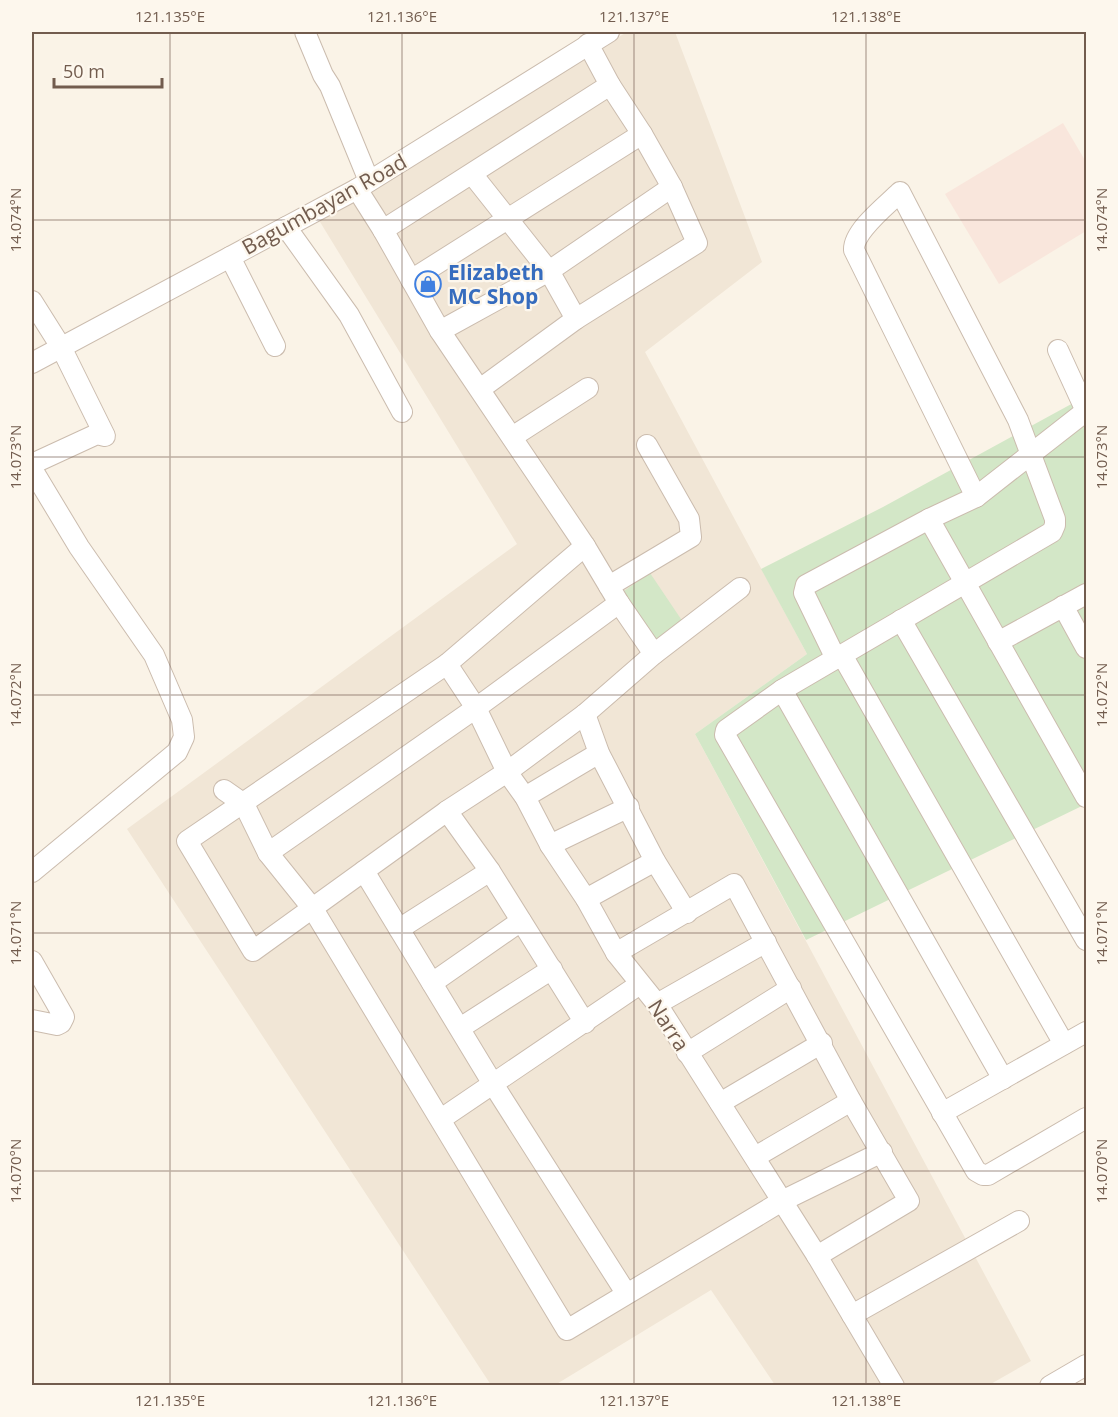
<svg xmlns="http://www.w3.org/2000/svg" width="1118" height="1417" viewBox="0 0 1118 1417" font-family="'Open Sans',sans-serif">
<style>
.residential{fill:#f1e6d6}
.commercial{fill:#f9e6dc}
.green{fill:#d3e7c7}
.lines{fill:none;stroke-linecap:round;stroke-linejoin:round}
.minor-casing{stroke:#cbbcae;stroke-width:22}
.minor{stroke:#fff;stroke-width:20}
.ticks{fill:none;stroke:#725c4e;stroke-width:1.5;stroke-opacity:0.45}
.labels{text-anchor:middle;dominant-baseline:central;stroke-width:4.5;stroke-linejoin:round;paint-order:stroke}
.street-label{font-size:21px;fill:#725c4e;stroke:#fdf7ed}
.shop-label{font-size:21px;font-weight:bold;fill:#366cbe;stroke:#fdf7ed;text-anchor:start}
.neatline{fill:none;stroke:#725c4e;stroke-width:2}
.ticks-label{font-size:15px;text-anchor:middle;fill:#725c4e}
</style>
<rect width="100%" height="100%" fill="#faf3e7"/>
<polygon class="residential" points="627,32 675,32 762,262 645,352 807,654 695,734 1031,1361 989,1385 775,1385 711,1290 555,1385 491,1385 127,829 517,544 317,217"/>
<polygon class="commercial" points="1063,123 1086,162 1086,231 999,284 945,194"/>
<g class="green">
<polygon points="1086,396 1086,804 806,940 695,734 807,654 761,569 883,507"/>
<polygon points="650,573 685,625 657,645 621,593"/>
</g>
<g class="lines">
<g class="minor-casing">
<g id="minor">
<polyline points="305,32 323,75 330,86 369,181"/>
<polyline points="472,174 549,271 576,319"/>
<polyline points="357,189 383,230 440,331 585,546 619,603 654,654"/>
<polyline points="286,227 349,315 402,412"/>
<polyline points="383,230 610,85"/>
<polyline points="230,257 275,346"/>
<polyline points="411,280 642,134"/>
<polyline points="32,301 61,347 105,436 97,434 32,464"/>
<polyline points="440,331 549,271 672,187"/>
<polyline points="32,363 357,189 609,32"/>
<polyline points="480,389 576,319 697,243 672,187 642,134 610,85 588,44"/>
<polyline points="512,437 588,388"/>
<polyline points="32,469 79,547 154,655 182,720 184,737 177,752 32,872"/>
<path d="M976,497L854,250C853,231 887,205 900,192L1018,420L1055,519V525L1052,532L782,690L726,730L725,735L976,1171L983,1175H988L1086,1118"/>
<polyline points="929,519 1086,797"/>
<polyline points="585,546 447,664 187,841 253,951 447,811 507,772 585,714 654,654 740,588"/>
<polyline points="609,586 691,537 689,519 647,445"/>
<polyline points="1063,606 1086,648"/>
<polyline points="901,620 1086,940"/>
<polyline points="998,642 1086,594"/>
<polyline points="842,655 1064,1044"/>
<polyline points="836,659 804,593 806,585 929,519 976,497 1086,411 1058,350"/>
<polyline points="447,664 476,708 507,772 525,797 550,845 586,899 616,953 657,1004 817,1256 894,1386"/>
<polyline points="782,690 1003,1079"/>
<polyline points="585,714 599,753 655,861 687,913"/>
<polyline points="224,790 244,804 268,853 313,909 567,1330 782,1201 882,1152"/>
<polyline points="525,797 599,753"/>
<polyline points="447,811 490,871 585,1023"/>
<polyline points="550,845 629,807"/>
<polyline points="268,853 476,708 619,603"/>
<polyline points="364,871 493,1084 626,1293"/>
<polyline points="586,899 655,861"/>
<polyline points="399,929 490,871"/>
<polyline points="616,953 734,884 851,1101 909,1201 817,1256"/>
<polyline points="32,961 64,1017 61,1023 57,1025 32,1020"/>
<polyline points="432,983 521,921"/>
<polyline points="657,1004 766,942"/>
<polyline points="460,1028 552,969"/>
<polyline points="687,1053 791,988"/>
<polyline points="720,1103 822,1043"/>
<polyline points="942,1113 1086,1032"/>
<polyline points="441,1119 640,984"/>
<polyline points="755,1157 851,1101"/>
<polyline points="852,1315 1019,1221"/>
<polyline points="1050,1386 1086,1365"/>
</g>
</g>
<use href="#minor" class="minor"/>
</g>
<path class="ticks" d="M170,32V1386M402,32V1386M634,32V1386M866,32V1386M32,220H1086M32,457H1086M32,695H1086M32,933H1086M32,1171H1086"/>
<defs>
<g id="shop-ring" transform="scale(1.35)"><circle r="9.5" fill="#fdf7ed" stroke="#3f7fe0" stroke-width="1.5"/><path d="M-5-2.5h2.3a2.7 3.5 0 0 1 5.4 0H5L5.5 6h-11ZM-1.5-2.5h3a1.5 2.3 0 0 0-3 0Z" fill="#3f7fe0"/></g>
</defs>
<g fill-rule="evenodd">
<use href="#shop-ring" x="428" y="284"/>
</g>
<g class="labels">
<g class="street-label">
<text transform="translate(324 204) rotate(-29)">Bagumbayan Road</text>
<text transform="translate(669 1025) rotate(57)">Narra</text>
</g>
<g class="shop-label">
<text x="448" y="272">Elizabeth<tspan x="448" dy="24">MC Shop</tspan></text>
</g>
</g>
<rect width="1118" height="1417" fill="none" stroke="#fdf7ed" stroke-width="66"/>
<path d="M54 78v9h108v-9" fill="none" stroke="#725c4e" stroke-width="3"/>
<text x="63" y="78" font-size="18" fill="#725c4e" stroke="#fdf7ed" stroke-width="4.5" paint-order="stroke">50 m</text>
<rect x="33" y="33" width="1052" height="1351" class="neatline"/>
<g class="ticks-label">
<text x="170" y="22">121.135°E</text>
<text x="402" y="22">121.136°E</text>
<text x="634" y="22">121.137°E</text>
<text x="866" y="22">121.138°E</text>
<text transform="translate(16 220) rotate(-90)" y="5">14.074°N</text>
<text transform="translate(1102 220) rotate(-90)" y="5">14.074°N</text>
<text transform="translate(16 457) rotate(-90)" y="5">14.073°N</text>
<text transform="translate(1102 457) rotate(-90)" y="5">14.073°N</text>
<text transform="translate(16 695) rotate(-90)" y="5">14.072°N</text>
<text transform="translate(1102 695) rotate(-90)" y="5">14.072°N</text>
<text transform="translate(16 933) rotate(-90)" y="5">14.071°N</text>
<text transform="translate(1102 933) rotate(-90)" y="5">14.071°N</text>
<text transform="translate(16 1171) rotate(-90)" y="5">14.070°N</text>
<text transform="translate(1102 1171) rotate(-90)" y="5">14.070°N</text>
<text x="170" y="1406">121.135°E</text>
<text x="402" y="1406">121.136°E</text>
<text x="634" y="1406">121.137°E</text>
<text x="866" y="1406">121.138°E</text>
</g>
</svg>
